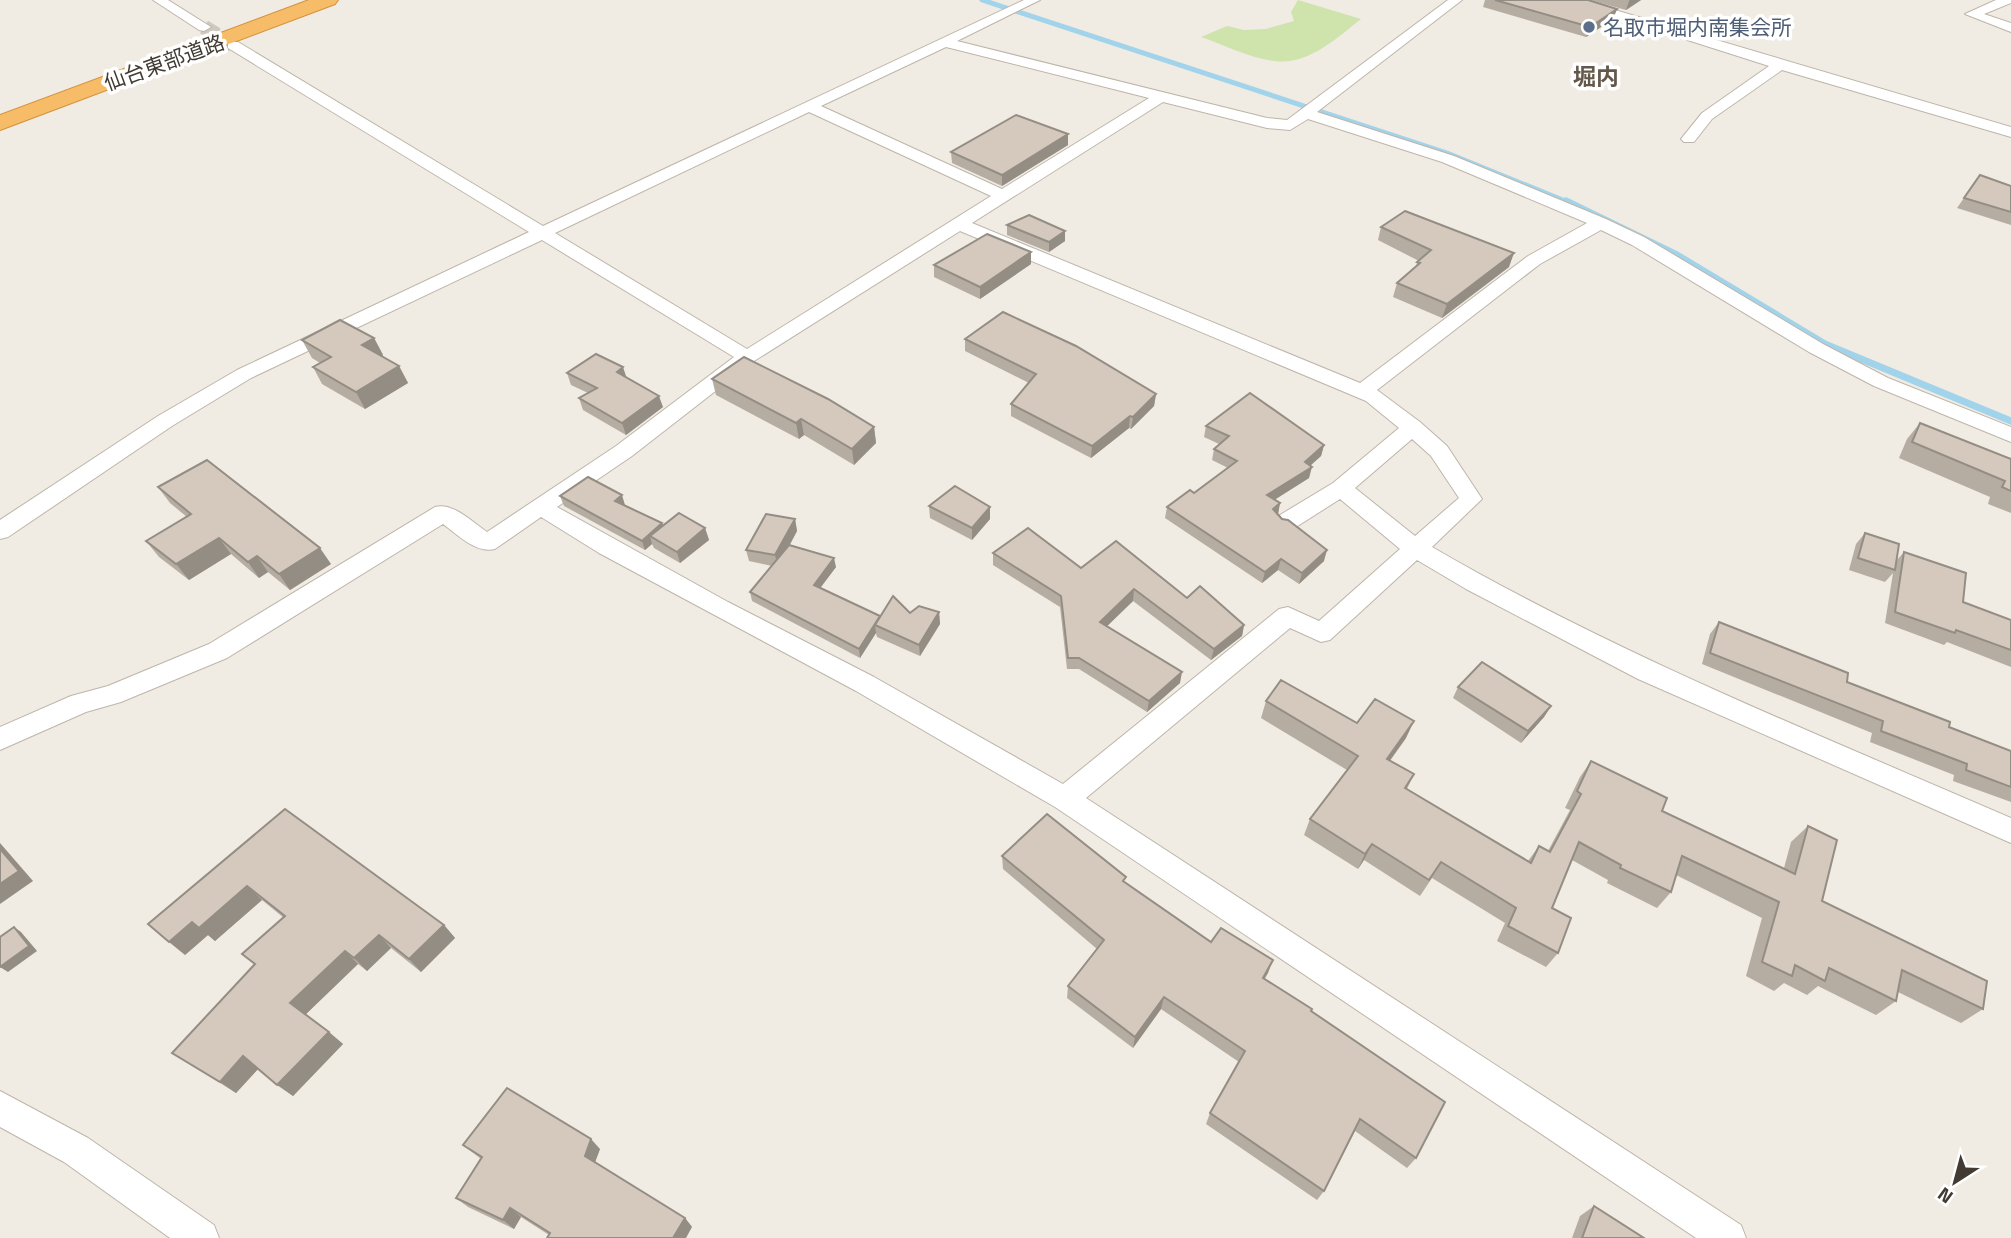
<svg xmlns="http://www.w3.org/2000/svg" width="2011" height="1238" viewBox="0 0 2011 1238" font-family="'Titillium Web','Noto Sans JP',sans-serif">
<style>
.green{fill:#cfe3ad}
.lines{fill:none;stroke-linecap:round;stroke-linejoin:round}
.stream-far1{stroke:#a1d3eb;stroke-width:5}
.stream{stroke:#a1d3eb;stroke-width:7}
.minor-tunnel{stroke:#cdc8c0;stroke-width:15;stroke-dasharray:15 7;stroke-linecap:butt}
.minor-casing{stroke:#beb5a9;stroke-width:2}
.motorway-casing{stroke:#d48f39;stroke-width:2}
.minor{fill:#fff;fill-rule:evenodd}
.motorway{fill:#f6bc68;fill-rule:evenodd}
.wall{fill:#b6ada2}
.shaded-wall{fill:#948d84}
.building{fill:#d4c9bc;stroke:#948d84;stroke-width:2}
.service-dot{fill:#5c6f8a;stroke:#fff;stroke-width:2.5}
.labels{text-anchor:middle;dominant-baseline:central;stroke-width:7;stroke-linejoin:round;paint-order:stroke}
.far-service-label{font-size:21px;fill:#4e5e75;stroke:#fff;text-anchor:start}
.far-street-label{font-size:21px;fill:#423b33;stroke:#fff}
.far-quarter-label{font-size:23px;font-weight:bold;fill:#64584b;stroke:#fff}
</style>
<rect width="100%" height="100%" fill="#f0ebe3"/>
<path class="green" d="M1298,0L1361,19C1337,38 1307,66 1274,61C1250,58 1224,45 1201,37L1227,26L1244,30L1266,29L1294,21L1291,12Z"/>
<g class="lines">
<polyline class="stream-far1" points="982,0 1447,153 1570,203"/>
<polyline class="stream" points="1566,201 1677,255 1825,344 2011,421"/>
<polyline class="minor-tunnel" points="204,27 233,45"/>
<g class="minor-casing">
<g id="minor">
<polygon points="153,0 168,0 211,27 204,31 199,30"/>
<path d="M1024,0H1040L957,41L1267,118L1287,120L1448,0H1462L1317,112L1454,156L1606,219L1644,237L1823,344L1888,378L2011,427V442L1874,386L1809,352L1632,245L1601,230L1540,264L1377,390L1420,422L1447,446L1482,499L1432,547C1616,654 1815,733 2011,818V843L1638,679L1466,589L1417,560L1330,640L1321,642L1290,628L1086,798L1741,1225L1746,1238H1696L1055,807L856,691L599,553L541,517L495,549C476,554 457,534 443,524L227,658L121,702L86,712L0,750V727L71,696L108,686L209,644L435,507C453,502 472,522 487,532L616,446L734,357L542,240L251,378L172,426L8,537L0,539V520L158,416L237,370L529,232L228,48V42H238L543,226ZM946,47L1149,98L1002,189L821,106ZM1163,102L1267,128L1290,130L1308,119L1442,162L1587,223L1528,256L1360,383L972,223ZM809,112L991,196L747,349L555,233ZM960,231L1366,401L1399,428L1333,483L1280,515L1277,521L1280,527L1288,529L1296,527L1340,499L1400,549L1319,621L1288,607L1279,609L1063,784L874,677L728,602L557,507L632,456L754,361ZM1412,439L1431,456L1459,498L1415,536L1355,488Z"/>
<polygon points="1562,0 1581,0 2011,127 2011,137 1782,70 1712,119 1694,142 1684,142 1681,139 1702,113 1769,66"/>
<polygon points="1996,0 2011,0 2011,3 1984,14 2011,23 2011,32 1965,14"/>
<polygon points="0,1091 88,1138 214,1225 219,1238 170,1238 64,1162 0,1127"/>
</g>
</g>
<g class="motorway-casing">
<polygon id="motorway" points="309,0 338,0 335,4 0,130 0,115"/>
</g>
<use href="#minor" class="minor"/>
<use href="#motorway" class="motorway"/>
</g>
<g class="wall">
<polygon points="1485,0 1588,0 1617,9 1613,19 1586,37 1483,7"/>
<polygon points="1590,0 1641,0 1626,10"/>
<polygon points="1068,145 1002,186 952,163 951,152"/>
<polygon points="1980,175 2011,186 2011,225 1957,208"/>
<polygon points="1007,225 1065,241 1049,252 1007,235"/>
<polygon points="1381,227 1509,267 1442,318 1393,297 1397,283 1416,267 1417,262 1419,261 1378,240"/>
<polygon points="1031,264 980,299 934,277 934,265"/>
<polygon points="374,338 383,355 382,356 399,366 408,383 365,409 322,384 313,367 320,363 312,358 302,340"/>
<polygon points="965,339 1156,394 1154,406 1131,429 1129,428 1091,458 1011,416 1011,404 1029,383 965,351"/>
<polygon points="567,373 627,378 663,407 626,435 583,410 579,398 588,393 571,385"/>
<polygon points="712,379 874,427 876,443 854,465 804,435 799,439 716,395"/>
<polygon points="1920,423 2010,458 2011,457 2011,513 1988,504 1990,497 1899,458 1907,439"/>
<polygon points="1206,426 1324,445 1321,456 1310,466 1309,478 1275,499 1280,503 1278,514 1324,561 1299,584 1278,570 1262,583 1165,518 1167,507 1194,493 1228,468 1212,460 1214,449 1219,444 1204,437"/>
<polygon points="158,487 331,564 290,590 268,572 259,578 231,554 189,580 159,557 146,541 187,517 170,503"/>
<polygon points="560,496 625,505 662,523 663,525 705,528 709,540 680,563 654,548 652,544 645,550 564,506"/>
<polygon points="929,506 990,507 990,519 972,540 930,518"/>
<polygon points="795,519 797,531 789,546 836,567 820,588 880,616 910,613 939,612 940,624 920,656 877,637 876,633 860,658 752,601 750,592 772,566 749,561 746,550"/>
<polygon points="1865,533 1896,561 1904,552 1963,602 2011,620 2011,667 1947,642 1944,645 1885,623 1893,573 1885,582 1849,570 1856,544"/>
<polygon points="993,553 1081,568 1187,598 1244,625 1242,636 1211,660 1133,601 1107,626 1180,683 1147,712 1079,669 1067,669 1060,607 993,565"/>
<polygon points="1719,622 1847,682 1949,727 2011,751 2011,802 1953,781 1954,775 1870,742 1872,733 1702,664 1710,634"/>
<polygon points="1458,687 1551,706 1544,717 1521,743 1453,698"/>
<polygon points="1266,701 1357,723 1406,738 1390,761 1414,774 1407,789 1528,861 1539,846 1548,851 1570,810 1565,808 1580,777 1591,761 1662,811 1784,868 1791,842 1808,826 1822,901 1983,1009 1961,1023 1898,992 1896,1001 1876,1015 1818,986 1807,995 1784,983 1774,991 1746,976 1762,918 1676,875 1671,892 1657,908 1607,883 1608,880 1572,860 1552,908 1558,953 1546,967 1497,941 1505,923 1432,878 1420,896 1364,860 1358,869 1304,835 1310,819 1347,770 1261,718"/>
<polygon points="285,809 444,925 455,938 421,972 391,948 367,971 358,964 306,1014 343,1044 293,1096 258,1069 236,1093 172,1053 255,965 284,918 262,900 215,941 208,935 185,955"/>
<polygon points="1002,856 1125,882 1211,942 1273,960 1264,979 1311,1011 1416,1158 1407,1168 1355,1131 1324,1191 1317,1200 1206,1124 1210,1113 1239,1062 1161,1009 1133,1048 1067,998 1068,986 1097,949 1003,869"/>
<polygon points="463,1145 600,1149 595,1162 685,1218 692,1227 549,1235 521,1217 514,1229 468,1207 456,1198 481,1159"/>
<polygon points="1594,1206 1644,1238 1572,1238 1580,1216"/>
</g>
<g class="shaded-wall">
<polygon points="1630,0 1641,0 1626,10 1629,1"/>
<polygon points="1617,9 1613,19 1586,37 1590,27"/>
<polygon points="1068,134 1068,145 1002,186 1002,175"/>
<polygon points="1065,231 1065,241 1049,252 1049,242"/>
<polygon points="1031,252 1031,264 980,299 980,287"/>
<polygon points="1514,253 1509,267 1442,318 1447,304"/>
<polygon points="374,338 383,355 370,363 362,345"/>
<polygon points="399,366 408,383 365,409 356,392"/>
<polygon points="623,367 627,379 617,372"/>
<polygon points="1156,394 1154,406 1131,429 1133,417"/>
<polygon points="659,396 663,407 626,435 622,423"/>
<polygon points="1130,416 1129,428 1091,458 1092,446"/>
<polygon points="801,419 804,435 799,439 796,423"/>
<polygon points="874,427 876,443 854,465 852,449"/>
<polygon points="1324,445 1321,456 1303,472 1312,467 1309,478 1265,506 1267,495"/>
<polygon points="622,495 625,505 618,510 615,501"/>
<polygon points="1280,503 1278,514 1273,509"/>
<polygon points="990,507 990,519 972,540 972,528"/>
<polygon points="795,519 797,531 778,567 775,555"/>
<polygon points="662,523 665,533 650,536 652,544 645,550 642,541"/>
<polygon points="705,528 709,540 680,563 677,552"/>
<polygon points="219,538 231,554 189,580 176,564"/>
<polygon points="320,548 331,564 290,590 279,574"/>
<polygon points="1327,550 1324,561 1299,584 1302,573"/>
<polygon points="257,556 268,572 259,578 248,562"/>
<polygon points="834,558 836,567 815,595 814,585"/>
<polygon points="1281,559 1278,570 1262,583 1265,572"/>
<polygon points="1134,589 1133,601 1099,634 1100,622"/>
<polygon points="939,612 940,624 920,656 919,645"/>
<polygon points="880,616 875,625 876,633 860,658 859,649"/>
<polygon points="1244,625 1242,636 1211,660 1214,649"/>
<polygon points="1182,672 1180,683 1147,712 1149,701"/>
<polygon points="1551,706 1544,717 1521,743 1528,731"/>
<polygon points="1414,721 1406,738 1379,775 1387,759"/>
<polygon points="0,843 33,881 0,904"/>
<polygon points="1372,844 1364,860 1358,869 1365,854"/>
<polygon points="247,886 262,900 215,941 208,935 185,955 169,942 192,922"/>
<polygon points="444,925 455,938 421,972 409,959"/>
<polygon points="14,927 21,932 37,951 8,972 0,967"/>
<polygon points="379,935 391,948 367,971 354,958"/>
<polygon points="345,951 358,964 305,1015 290,1003"/>
<polygon points="1273,960 1268,973 1258,990 1263,978"/>
<polygon points="1164,997 1161,1009 1133,1048 1135,1037"/>
<polygon points="329,1032 343,1044 293,1096 277,1085"/>
<polygon points="243,1056 259,1068 236,1093 220,1082"/>
<polygon points="591,1139 600,1149 594,1165 585,1156"/>
<polygon points="510,1208 521,1217 514,1229 503,1220"/>
<polygon points="685,1218 692,1227 686,1238 673,1238"/>
</g>
<g class="building">
<polygon points="1495,0 1588,0 1617,9 1590,27"/>
<polygon points="1016,115 1068,134 1002,175 951,152"/>
<polygon points="1980,175 2011,186 2011,212 1964,198"/>
<polygon points="1405,211 1514,253 1447,304 1397,283 1420,263 1417,262 1431,250 1381,227"/>
<polygon points="1029,215 1065,231 1049,242 1007,225"/>
<polygon points="987,234 1031,252 980,287 934,265"/>
<polygon points="1003,312 1076,346 1156,394 1133,417 1130,416 1092,446 1011,404 1036,374 965,339"/>
<polygon points="340,320 374,338 362,345 399,366 356,392 313,367 331,357 302,340"/>
<polygon points="596,354 623,367 617,372 659,396 622,423 579,398 597,388 567,373"/>
<polygon points="744,357 828,399 874,427 852,449 801,419 796,423 712,379"/>
<polygon points="1250,393 1324,445 1305,462 1312,467 1267,495 1280,503 1273,509 1282,519 1288,520 1327,550 1302,573 1281,559 1265,572 1167,507 1190,490 1194,493 1237,461 1214,449 1229,436 1206,426"/>
<polygon points="1920,423 2011,459 2011,491 2002,487 2005,481 1912,442"/>
<polygon points="207,460 320,548 279,574 257,556 248,562 219,538 176,564 146,541 191,514 158,487"/>
<polygon points="588,477 622,495 615,501 662,523 642,541 560,496"/>
<polygon points="955,486 990,507 972,528 929,506"/>
<polygon points="679,513 705,528 677,552 650,536"/>
<polygon points="766,514 795,519 775,555 746,550"/>
<polygon points="1028,528 1081,568 1116,541 1187,598 1200,586 1244,625 1214,649 1134,589 1100,622 1182,672 1149,701 1079,658 1068,658 1061,596 993,553"/>
<polygon points="1865,533 1899,544 1895,570 1858,558"/>
<polygon points="789,545 834,558 814,585 880,616 859,649 750,592"/>
<polygon points="1904,552 1966,573 1963,602 2011,620 2011,650 1956,630 1955,633 1895,612"/>
<polygon points="893,596 910,613 919,606 939,612 919,645 875,625"/>
<polygon points="1719,622 1848,673 1847,682 1950,722 1949,727 2011,751 2011,787 1966,770 1967,764 1881,731 1883,721 1710,653"/>
<polygon points="1482,662 1551,706 1528,731 1458,687"/>
<polygon points="1281,680 1357,723 1375,699 1414,721 1387,759 1414,774 1405,788 1531,863 1539,846 1550,852 1581,794 1577,791 1591,761 1667,798 1662,811 1795,874 1808,826 1837,840 1822,901 1987,981 1983,1009 1902,970 1896,1001 1829,968 1825,981 1795,965 1792,976 1762,962 1779,902 1682,856 1671,892 1620,868 1621,865 1579,842 1552,908 1571,918 1558,953 1508,926 1516,908 1441,862 1429,880 1372,844 1365,854 1310,819 1358,756 1266,701"/>
<polygon points="285,809 444,925 409,959 379,935 354,958 345,951 290,1003 329,1032 277,1085 243,1056 220,1082 172,1053 255,964 242,954 285,916 247,886 199,928 192,922 169,942 148,924"/>
<polygon points="1047,814 1126,877 1123,881 1211,942 1221,928 1273,960 1263,978 1312,1009 1311,1011 1445,1102 1416,1158 1360,1119 1324,1191 1210,1113 1245,1051 1164,997 1135,1037 1068,986 1104,940 1002,856"/>
<polygon points="0,849 19,871 0,884"/>
<polygon points="14,927 29,946 0,967 0,937"/>
<polygon points="507,1088 591,1139 585,1156 685,1218 673,1238 547,1238 550,1233 510,1208 503,1220 456,1198 482,1157 463,1145"/>
<polygon points="1594,1206 1644,1238 1582,1238"/>
</g>
<circle class="service-dot" cx="1589" cy="27" r="7"/>
<g class="labels">
<g class="far-service-label">
<text x="1603" y="27">名取市堀内南集会所</text>
</g>
<g class="far-street-label">
<text transform="translate(164 62) rotate(-20)">仙台東部道路</text>
</g>
<g class="far-quarter-label">
<text x="1596" y="76">堀内</text>
</g>
</g>
<g transform="translate(1955 1182) rotate(216)" stroke="#ffffff" stroke-width="5" paint-order="stroke">
<path d="M0-5L12 26L0 18L-12 26Z" fill="#423b33"/>
<text y="-10" font-size="19" font-weight="bold" text-anchor="middle" fill="#423b33">N</text>
</g>
</svg>
